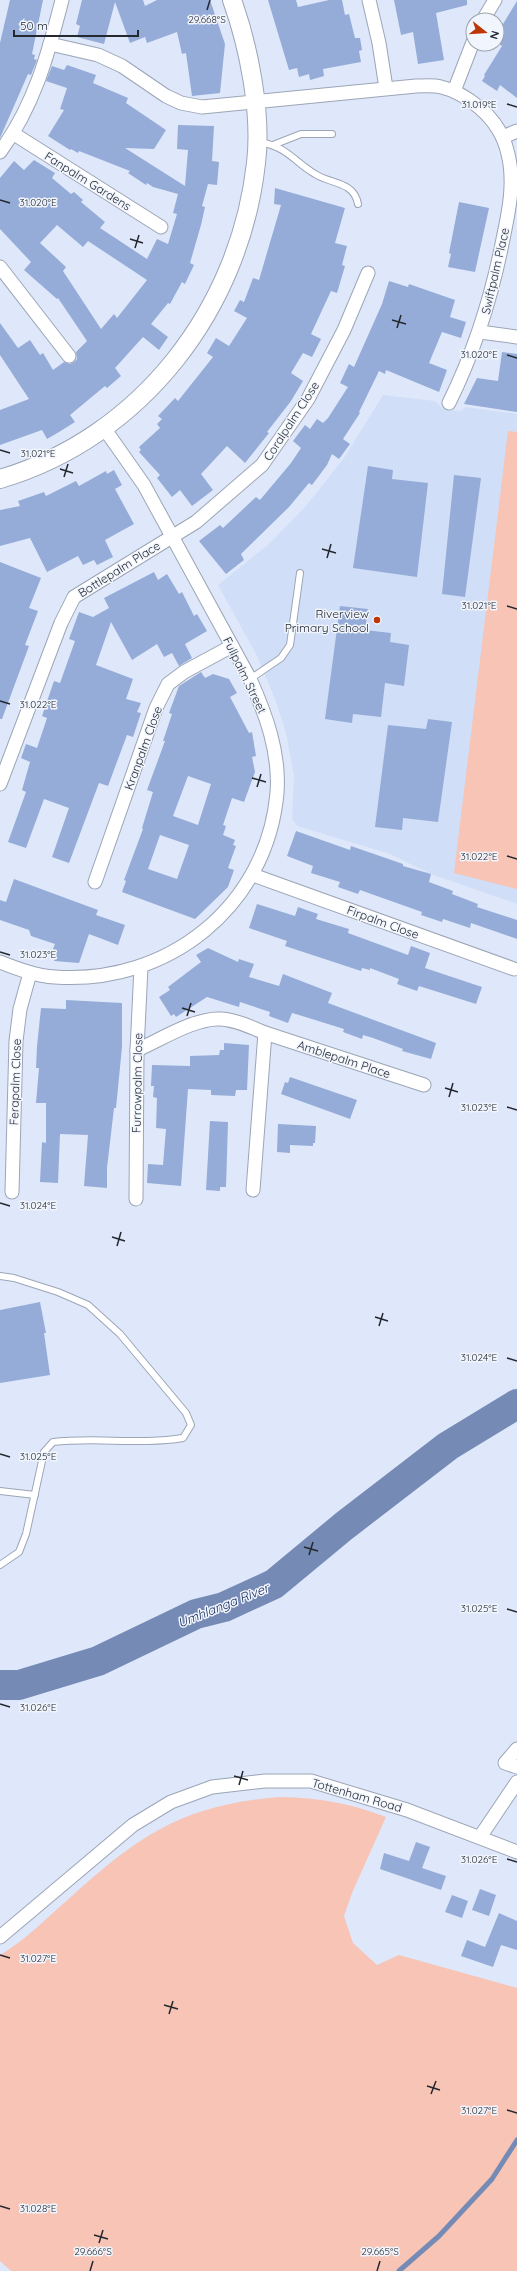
<svg xmlns="http://www.w3.org/2000/svg" width="517" height="2271" viewBox="0 0 517 2271" font-family="Quicksand,sans-serif">
<style>
.built{fill:#d1def7}
.green{fill:#f7c4b6}
.lines{fill:none;stroke-linecap:round;stroke-linejoin:round}
.stream{stroke:#758ab5;stroke-width:5}
.river{stroke:#758ab5;stroke-width:30}
.building{fill:#95acd8;fill-rule:evenodd}
.lane-casing{stroke:#9ca5b6;stroke-width:8}
.street-casing{stroke:#9ca5b6;stroke-width:15}
.secondary-casing{stroke:#9ca5b6;stroke-width:20}
.lane{stroke:#fff;stroke-width:6}
.street{stroke:#fff;stroke-width:13}
.secondary{stroke:#fff;stroke-width:18}
.ticks{fill:none;stroke:#24282f;stroke-width:1.5}
.poi-dot{fill:#be3606;stroke:#f1f5fd;stroke-width:1.5}
.labels{text-anchor:middle;dominant-baseline:central;stroke-width:3;stroke-linejoin:round;paint-order:stroke}
.street-label{font-size:12px;fill:#24282f;stroke:#f1f5fd}
.poi-label{font-size:12px;fill:#24282f;stroke:#f1f5fd;text-anchor:end}
.water-label{font-size:13px;font-style:italic;fill:#0e2559;stroke:#f1f5fd}
.ticks-label{font-size:10px;text-anchor:middle;fill:#24282f;stroke:#f1f5fd;stroke-width:3;stroke-linejoin:round;paint-order:stroke}
</style>
<rect width="100%" height="100%" fill="#dee8fa"/>
<polygon class="built" points="383,395 435,401 443,409 461,411 465,407 517,414 517,904 431,874 390,854 297,826 292,819 294,776 286,733 275,699 257,656 218,585 269,544 306,506 344,458"/>
<g class="green">
<polygon points="508,431 517,432 517,889 454,873"/>
<path d="M280,1797C319,1798 349,1803 386,1817L352,1893L344,1916L353,1943L377,1965L399,1955L517,1988V2271H11L0,2261V1955C27,1939 50,1915 73,1895C141,1833 187,1804 280,1797Z"/>
</g>
<g class="lines">
<polyline class="stream" points="399,2271 439,2236 492,2179 517,2140"/>
<polyline class="river" points="0,1685 19,1685 98,1661 196,1614 224,1607 274,1584 344,1526 448,1446 517,1404"/>
</g>
<g class="building">
<polygon points="10,0 43,0 32,54 35,55 34,59 37,60 31,75 28,74 0,138 0,43"/>
<polygon points="82,0 143,0 145,6 157,0 210,0 225,44 220,93 192,96 186,53 182,54 177,32 147,43 145,37 130,43 115,2 104,44 77,37 80,26 76,24"/>
<polygon points="268,0 296,0 298,7 329,0 342,0 345,15 349,14 355,38 360,38 362,50 359,51 361,62 323,69 324,76 310,80 309,74 299,77 297,68 289,70"/>
<polygon points="394,0 467,0 467,5 436,13 444,60 418,64 413,32 401,35"/>
<polygon points="517,1 517,98 500,85 497,91 482,81 485,76 484,75 502,46 497,42 497,20 503,24"/>
<path d="M67,65L96,75L93,83L128,98L126,103L166,130L154,149L125,148L185,186L188,150L177,149L178,125L214,126L212,161L219,162L217,185L208,184L202,206L205,207L201,225L190,263L194,265L185,284L182,282L170,304L168,303L151,324L168,337L159,350L143,337L115,368L121,376L107,388L105,386L70,415L75,422L59,432L47,439L42,430L0,445V410L29,399L0,355V323L18,348L30,340L40,355L43,353L53,370L64,362L70,364L74,362L77,359L76,352L87,341L58,298L57,299L24,270L31,262L0,229V178L14,161L24,170L34,160L55,173L52,178L71,194L74,192L83,200L81,202L105,222L100,228L147,259L157,239L168,244L177,214L173,213L178,194L153,187L147,183L146,185L128,173L130,171L79,151L78,153L71,149L70,150L48,136L64,110L60,109L67,88L46,81L52,66L64,70ZM57,225L83,247L88,241L147,280L117,318L114,314L101,329L63,271L66,267L40,243Z"/>
<polygon points="275,188 345,208 335,243 347,246 342,265 345,266 337,293 331,291 311,334 321,339 312,357 303,353 291,373 303,381 291,401 267,432 269,433 245,463 227,446 201,474 213,490 192,506 180,490 172,497 157,478 160,475 139,452 141,450 139,447 160,428 157,424 162,419 158,416 175,398 178,401 213,357 207,353 216,338 229,346 247,318 234,311 240,300 244,302 253,278 259,280 281,205 274,204"/>
<polygon points="459,202 489,208 475,272 448,267 451,254 449,253"/>
<polygon points="389,281 408,287 409,284 455,300 450,317 466,322 461,338 442,332 429,363 447,370 439,392 386,370 385,374 379,371 359,412 360,413 343,439 350,444 339,459 332,454 327,465 312,485 309,483 289,507 241,554 244,560 226,574 199,541 220,525 223,528 256,497 260,500 291,463 301,448 293,441 305,425 310,429 317,419 323,423 328,418 348,387 340,383 349,364 354,367 382,304"/>
<polygon points="502,352 517,354 517,412 464,404 477,378 498,381"/>
<polygon points="368,466 393,470 392,479 428,483 417,577 353,568"/>
<polygon points="114,470 122,485 115,489 134,524 105,540 113,557 97,565 94,560 83,565 78,556 47,572 30,538 0,546 0,510 20,506 18,501 44,492 46,496 76,481 79,486 106,471 107,474"/>
<polygon points="454,475 481,478 465,597 442,594"/>
<polygon points="0,562 41,578 29,608 38,611 25,645 29,646 2,719 0,719"/>
<polygon points="154,572 158,580 167,574 179,594 182,592 194,616 197,614 207,631 185,644 192,658 179,666 172,653 164,657 157,644 132,660 111,622 96,665 133,679 126,699 141,703 137,712 141,713 133,737 127,735 108,786 99,783 69,863 52,857 69,808 44,799 26,848 8,842 26,792 22,790 30,762 21,758 26,744 37,748 47,718 42,716 54,681 60,683 75,641 69,639 79,612 93,617 109,608 104,598"/>
<polygon points="340,606 368,609 365,630 391,633 390,642 409,645 404,686 385,683 381,717 353,714 352,723 325,719"/>
<path d="M201,672L205,678L213,674L229,679L237,693L230,697L249,733L252,732L256,756L252,757L255,772L244,802L232,798L223,825L226,826L223,835L235,840L233,845L236,846L228,868L234,870L228,887L195,919L122,892L126,881L124,880L143,829L142,828L153,792L147,790L165,741H163L172,714L169,713L179,686ZM188,776L211,784L198,825L173,816ZM160,835L189,845L177,879L148,869Z"/>
<polygon points="428,719 452,722 438,822 403,818 402,830 375,827 388,725 426,729"/>
<polygon points="296,831 350,850 351,846 403,864 403,866 431,874 429,882 453,891 452,894 478,904 477,907 517,920 517,939 471,923 470,928 443,919 442,922 421,915 422,912 360,890 358,894 338,887 340,882 311,873 313,866 287,856"/>
<polygon points="14,879 98,910 96,915 125,925 118,945 89,934 79,963 54,961 56,955 51,954 55,944 31,936 29,930 0,920 0,900 6,902"/>
<polygon points="257,904 295,916 298,907 318,914 316,919 349,929 348,933 408,955 411,946 430,953 425,968 482,987 476,1004 419,986 417,991 397,984 399,979 370,968 370,970 362,968 361,971 285,946 287,941 249,928"/>
<polygon points="208,948 238,962 239,959 254,964 249,977 279,986 283,974 332,993 328,1003 436,1043 431,1059 402,1051 403,1049 373,1038 363,1035 362,1039 343,1032 344,1029 299,1015 292,1013 288,1023 269,1016 270,1012 240,1002 239,1007 207,997 176,1017 174,1014 171,1016 159,997 170,990 168,987 201,962 196,955"/>
<polygon points="66,1000 122,1003 122,1047 116,1108 114,1108 107,1168 107,1188 84,1186 88,1135 60,1134 58,1183 40,1182 42,1142 46,1143 46,1103 36,1103 39,1068 36,1068 37,1046 41,1008 66,1009"/>
<polygon points="224,1043 249,1045 247,1090 236,1090 235,1096 211,1095 211,1090 188,1089 181,1186 147,1183 148,1164 163,1165 166,1129 156,1128 157,1098 153,1097 154,1086 151,1086 152,1065 190,1066 190,1056 219,1055 220,1050 224,1050"/>
<polygon points="290,1077 357,1100 350,1119 281,1094 285,1082 288,1083"/>
<polygon points="210,1121 228,1122 226,1187 220,1187 220,1191 206,1190"/>
<polygon points="278,1124 316,1126 315,1143 313,1143 313,1146 290,1145 290,1153 277,1152"/>
<polygon points="40,1302 46,1333 44,1333 50,1375 0,1383 0,1310"/>
<polygon points="416,1842 430,1847 422,1868 446,1876 441,1890 380,1869 384,1853 409,1861"/>
<polygon points="480,1889 496,1895 489,1916 472,1910"/>
<polygon points="452,1895 468,1901 462,1918 445,1912"/>
<polygon points="499,1913 517,1921 517,1950 501,1945 493,1967 461,1956 467,1940 485,1947"/>
</g>
<g class="lines">
<g class="lane-casing">
<g id="lane">
<path d="M260,142C289,148 292,160 315,174C330,184 354,181 358,204"/>
<polyline points="273,145 301,134 332,134"/>
<polyline points="250,679 281,658 290,645 300,573"/>
<path d="M0,1276L14,1278L58,1292L88,1305L120,1334L186,1413L191,1425L183,1438C140,1445 96,1437 53,1442L44,1452L26,1534L19,1552L0,1565"/>
<polyline points="0,1491 35,1495"/>
</g>
</g>
<g class="street-casing">
<g id="street">
<polyline points="369,0 379,43 386,88"/>
<polyline points="483,20 495,0"/>
<path d="M50,44L98,55L122,66L166,96L181,103L202,107L416,86C424,86 433,85 441,87C455,90 469,99 480,108C495,121 504,135 508,154C515,182 509,211 503,239C492,296 475,350 449,403"/>
<polyline points="454,91 473,42"/>
<polyline points="14,134 161,227"/>
<polyline points="503,137 517,131"/>
<path d="M0,152C34,106 48,55 62,0"/>
<polyline points="0,267 69,356"/>
<polyline points="480,332 517,337"/>
<polyline points="0,784 61,623 74,597 196,522 262,465 308,399 344,330 368,273"/>
<polyline points="253,875 514,969"/>
<polyline points="95,882 156,708 168,684 184,672 232,646"/>
<path d="M0,962C18,969 36,976 55,977C168,985 267,906 277,793C280,752 266,715 250,679L144,485L104,428"/>
<path d="M137,1050C160,1040 196,1017 221,1019C236,1020 251,1027 265,1033L424,1085"/>
<polyline points="253,1190 265,1033"/>
<polyline points="12,1192 16,1041 20,1009 30,973"/>
<polyline points="136,1199 137,1050 141,967"/>
<polyline points="517,1749 505,1763 517,1767"/>
<polyline points="480,1837 517,1782"/>
<polyline points="0,1937 133,1825 171,1802 212,1787 265,1781 311,1781 407,1810 517,1852"/>
</g>
</g>
<g class="secondary-casing">
<path id="secondary" d="M0,479C142,437 240,308 256,163C262,114 249,47 232,0"/>
</g>
<use href="#lane" class="lane"/>
<use href="#street" class="street"/>
<use href="#secondary" class="secondary"/>
</g>
<path class="ticks" d="M207,10L210,0M507,104L517,107M0,200L10,203M130,239L143,243M135,248L139,235M392,320L406,324M397,328L401,315M507,355L517,358M0,450L10,453M60,469L73,473M64,477L68,464M322,549L336,553M327,558L331,544M507,606L517,609M0,701L10,704M252,778L266,782M257,787L261,774M507,856L517,859M0,952L10,955M182,1008L195,1012M187,1016L191,1003M445,1088L458,1092M449,1097L453,1083M507,1107L517,1110M0,1203L10,1206M112,1237L125,1241M117,1246L121,1232M375,1317L388,1321M379,1326L383,1313M507,1358L517,1361M0,1454L10,1457M304,1547L318,1551M309,1555L313,1542M507,1609L517,1612M0,1704L10,1707M234,1776L248,1780M239,1785L243,1771M507,1859L517,1862M0,1955L10,1958M164,2005L178,2009M169,2014L173,2001M427,2086L440,2090M431,2094L436,2081M507,2110L517,2113M0,2206L10,2209M94,2235L108,2239M99,2243L103,2230M90,2271L93,2261M377,2271L380,2261"/>
<circle class="poi-dot" cx="377" cy="620" r="4"/>
<g class="labels">
<g class="street-label">
<text transform="translate(88 181) rotate(32)">Fanpalm Gardens</text>
<text transform="translate(495 271) rotate(-77)">Swiftpalm Place</text>
<text transform="translate(291 421) rotate(-57)">Coralpalm Close</text>
<text transform="translate(119 569) rotate(-32)">Bottlepalm Place</text>
<text transform="translate(245 675) rotate(64)">Fullpalm Street</text>
<text transform="translate(143 748) rotate(-70)">Kranpalm Close</text>
<text transform="translate(383 922) rotate(20)">Firpalm Close</text>
<text transform="translate(344 1059) rotate(18)">Amblepalm Place</text>
<text transform="translate(15 1082) rotate(-88)">Ferapalm Close</text>
<text transform="translate(137 1083) rotate(-89)">Furrowpalm Close</text>
<text transform="translate(357 1795) rotate(16)">Tottenham Road</text>
</g>
<g class="poi-label">
<text x="369" y="613">Riverview<tspan x="369" dy="14">Primary School</tspan></text>
</g>
<g class="water-label">
<text transform="translate(223 1605) rotate(-22)">Umhlanga River</text>
</g>
</g>
<g class="ticks-label">
<text x="207" y="23">29.668°S</text>
<text x="479" y="108">31.019°E</text>
<text x="38" y="206">31.020°E</text>
<text x="479" y="358">31.020°E</text>
<text x="38" y="457">31.021°E</text>
<text x="479" y="609">31.021°E</text>
<text x="38" y="708">31.022°E</text>
<text x="479" y="860">31.022°E</text>
<text x="38" y="958">31.023°E</text>
<text x="479" y="1111">31.023°E</text>
<text x="38" y="1209">31.024°E</text>
<text x="479" y="1361">31.024°E</text>
<text x="38" y="1460">31.025°E</text>
<text x="479" y="1612">31.025°E</text>
<text x="38" y="1711">31.026°E</text>
<text x="479" y="1863">31.026°E</text>
<text x="38" y="1962">31.027°E</text>
<text x="479" y="2114">31.027°E</text>
<text x="38" y="2212">31.028°E</text>
<text x="93" y="2255">29.666°S</text>
<text x="380" y="2255">29.665°S</text>
</g>
<g transform="translate(485 32) rotate(107)"><circle r="19" fill="#f1f5fd" stroke="#9fa3ab"/>
<path d="M0-3L7 15L0 10L-7 15Z" fill="#be3606"/>
<text y="-6" font-size="11" font-weight="bold" text-anchor="middle" fill="#24282f">N</text>
</g>
<path d="M14 30v6h124v-6" fill="none" stroke="#24282f" stroke-width="2"/>
<text x="20" y="30" font-size="12" fill="#24282f" stroke="#f1f5fd" stroke-width="3" paint-order="stroke">50 m</text>
</svg>
